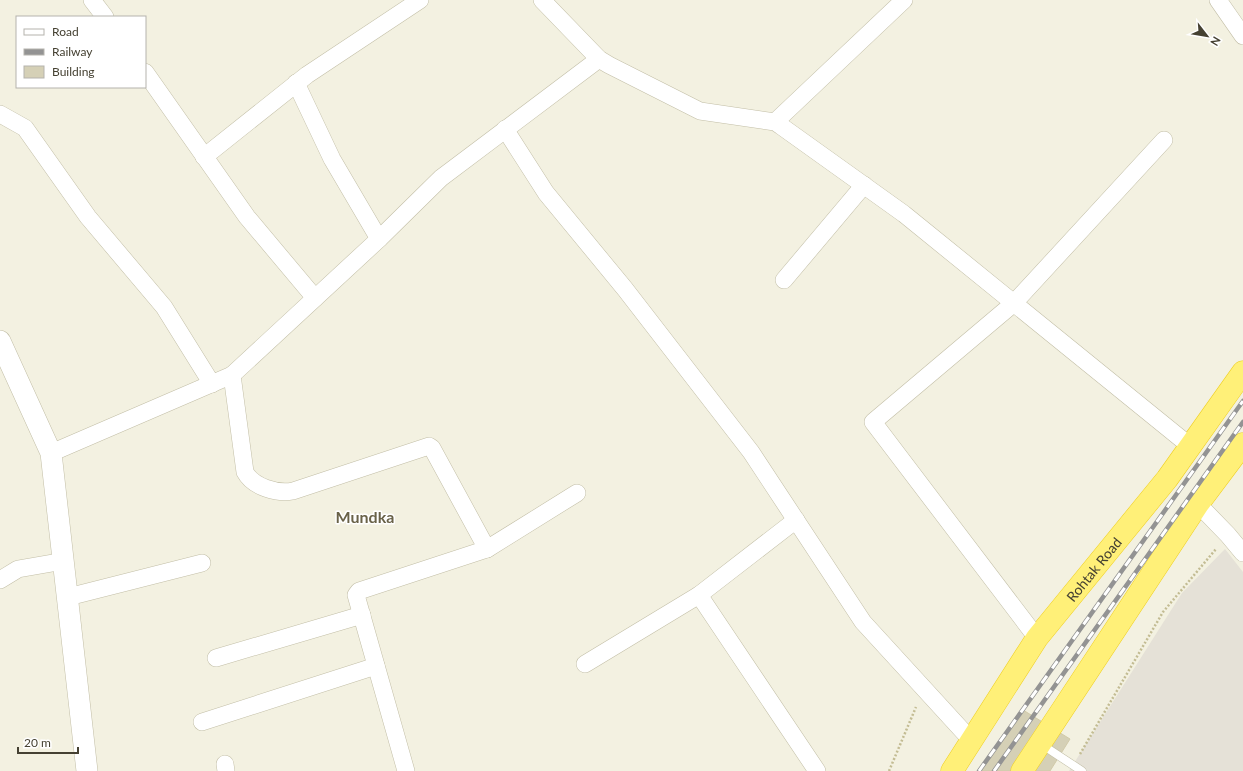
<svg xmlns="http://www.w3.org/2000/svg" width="1243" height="771" viewBox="0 0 1243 771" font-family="Lato,sans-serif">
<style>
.industrial{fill:#e5e1d7}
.building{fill:#d5d0b6;stroke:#d1caa8}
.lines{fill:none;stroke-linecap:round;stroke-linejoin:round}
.service-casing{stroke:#c2bea6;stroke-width:9}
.minor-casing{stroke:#c2bea6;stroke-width:18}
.tertiary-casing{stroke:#c2bea6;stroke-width:22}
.trunk-casing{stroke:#efce1f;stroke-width:23}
.path{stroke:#c3bc93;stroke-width:2.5;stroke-dasharray:2 2;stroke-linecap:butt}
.service{stroke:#fff;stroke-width:8}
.minor{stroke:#fff;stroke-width:17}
.tertiary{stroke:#fff;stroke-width:21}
.trunk{stroke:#fff078;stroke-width:22}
.rail-casing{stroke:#939393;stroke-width:4.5}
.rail{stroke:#fff;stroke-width:3;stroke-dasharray:9;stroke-linecap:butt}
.labels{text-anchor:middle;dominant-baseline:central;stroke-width:3;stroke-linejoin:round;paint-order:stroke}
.street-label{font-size:14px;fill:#454132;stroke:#fff}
.quarter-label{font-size:16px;font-weight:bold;fill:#696248;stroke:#fff}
</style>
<rect width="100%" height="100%" fill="#f3f1e1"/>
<polygon class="industrial" points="1225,549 1243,572 1243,771 1069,771 1182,593"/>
<polygon class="building" points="1023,710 1070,739 1050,771 980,771"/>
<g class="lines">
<g class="service-casing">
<polyline id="service" points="1050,750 1082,771"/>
</g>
<g class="minor-casing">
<g id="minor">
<polyline points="92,0 105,17"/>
<polyline points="542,0 599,59 609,65 700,111 775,122 781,126 904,214 1190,446"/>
<polyline points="1218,0 1243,36"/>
<polyline points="145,72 247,217 315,298"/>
<polyline points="296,83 332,159 379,239"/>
<polyline points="0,114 25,128 88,217 164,307 212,384"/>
<polyline points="775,122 904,0"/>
<polyline points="505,129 546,193 625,289 751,452 863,622 971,740"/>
<polyline points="204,157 307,75 420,0"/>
<polyline points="784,280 864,185"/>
<path d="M232,375L245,472C253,487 277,494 293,491L429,446L432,448L487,549"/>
<polyline points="51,453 232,375 379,239 441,178 599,59"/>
<polyline points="1198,504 1228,535 1243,553"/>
<polyline points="0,580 18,569 64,561"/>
<polyline points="699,595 817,771"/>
<polyline points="68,597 202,563"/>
<polyline points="1037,638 873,422 1014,303 1164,140"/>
<polyline points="216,658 362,615"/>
<polyline points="585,664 699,595 796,520"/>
<polyline points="202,722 376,666"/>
<polyline points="225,764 226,771"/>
<polyline points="406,771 356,595 359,591 487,549 577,493"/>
</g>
</g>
<g class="tertiary-casing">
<polyline id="tertiary" points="0,341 51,453 87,771"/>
</g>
<g class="trunk-casing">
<g id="trunk">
<path id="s1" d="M952,771L1037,638L1167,479L1243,372"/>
<polyline points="1022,771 1198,504 1243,444"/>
</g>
</g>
<g class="path">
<polyline points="1080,754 1163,612 1216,549"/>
<polyline points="889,771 916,707"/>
</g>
<use href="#service" class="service"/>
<use href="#minor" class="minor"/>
<use href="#tertiary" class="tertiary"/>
<use href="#trunk" class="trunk"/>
<g class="rail-casing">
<g id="rail">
<polyline points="979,771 1243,401"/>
<polyline points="994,771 1243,422"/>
</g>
</g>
<use href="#rail" class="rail"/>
</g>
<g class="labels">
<g class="street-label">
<text stroke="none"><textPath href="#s1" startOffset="247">Rohtak Road</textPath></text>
</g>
<g class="quarter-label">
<text x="365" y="516">Mundka</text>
</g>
</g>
<rect x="16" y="16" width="130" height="72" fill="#ffffff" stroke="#b5b3ad"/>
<rect x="24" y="29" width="20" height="6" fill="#ffffff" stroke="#b5b3ad"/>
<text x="52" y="36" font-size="12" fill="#454132">Road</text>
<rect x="24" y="49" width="20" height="6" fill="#939393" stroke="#b5b3ad"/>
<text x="52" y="56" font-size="12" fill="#454132">Railway</text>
<rect x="24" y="66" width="20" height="12" fill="#d5d0b6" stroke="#b5b3ad"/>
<text x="52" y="76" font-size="12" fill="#454132">Building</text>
<g transform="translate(1207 36) rotate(121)" stroke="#ffffff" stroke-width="3" paint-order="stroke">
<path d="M0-3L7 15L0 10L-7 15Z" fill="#454132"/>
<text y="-6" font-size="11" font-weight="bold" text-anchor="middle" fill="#454132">N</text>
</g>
<path d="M18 747v6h60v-6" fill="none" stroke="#454132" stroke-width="2"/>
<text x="24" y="747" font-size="12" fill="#454132" stroke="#ffffff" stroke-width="3" paint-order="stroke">20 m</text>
</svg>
